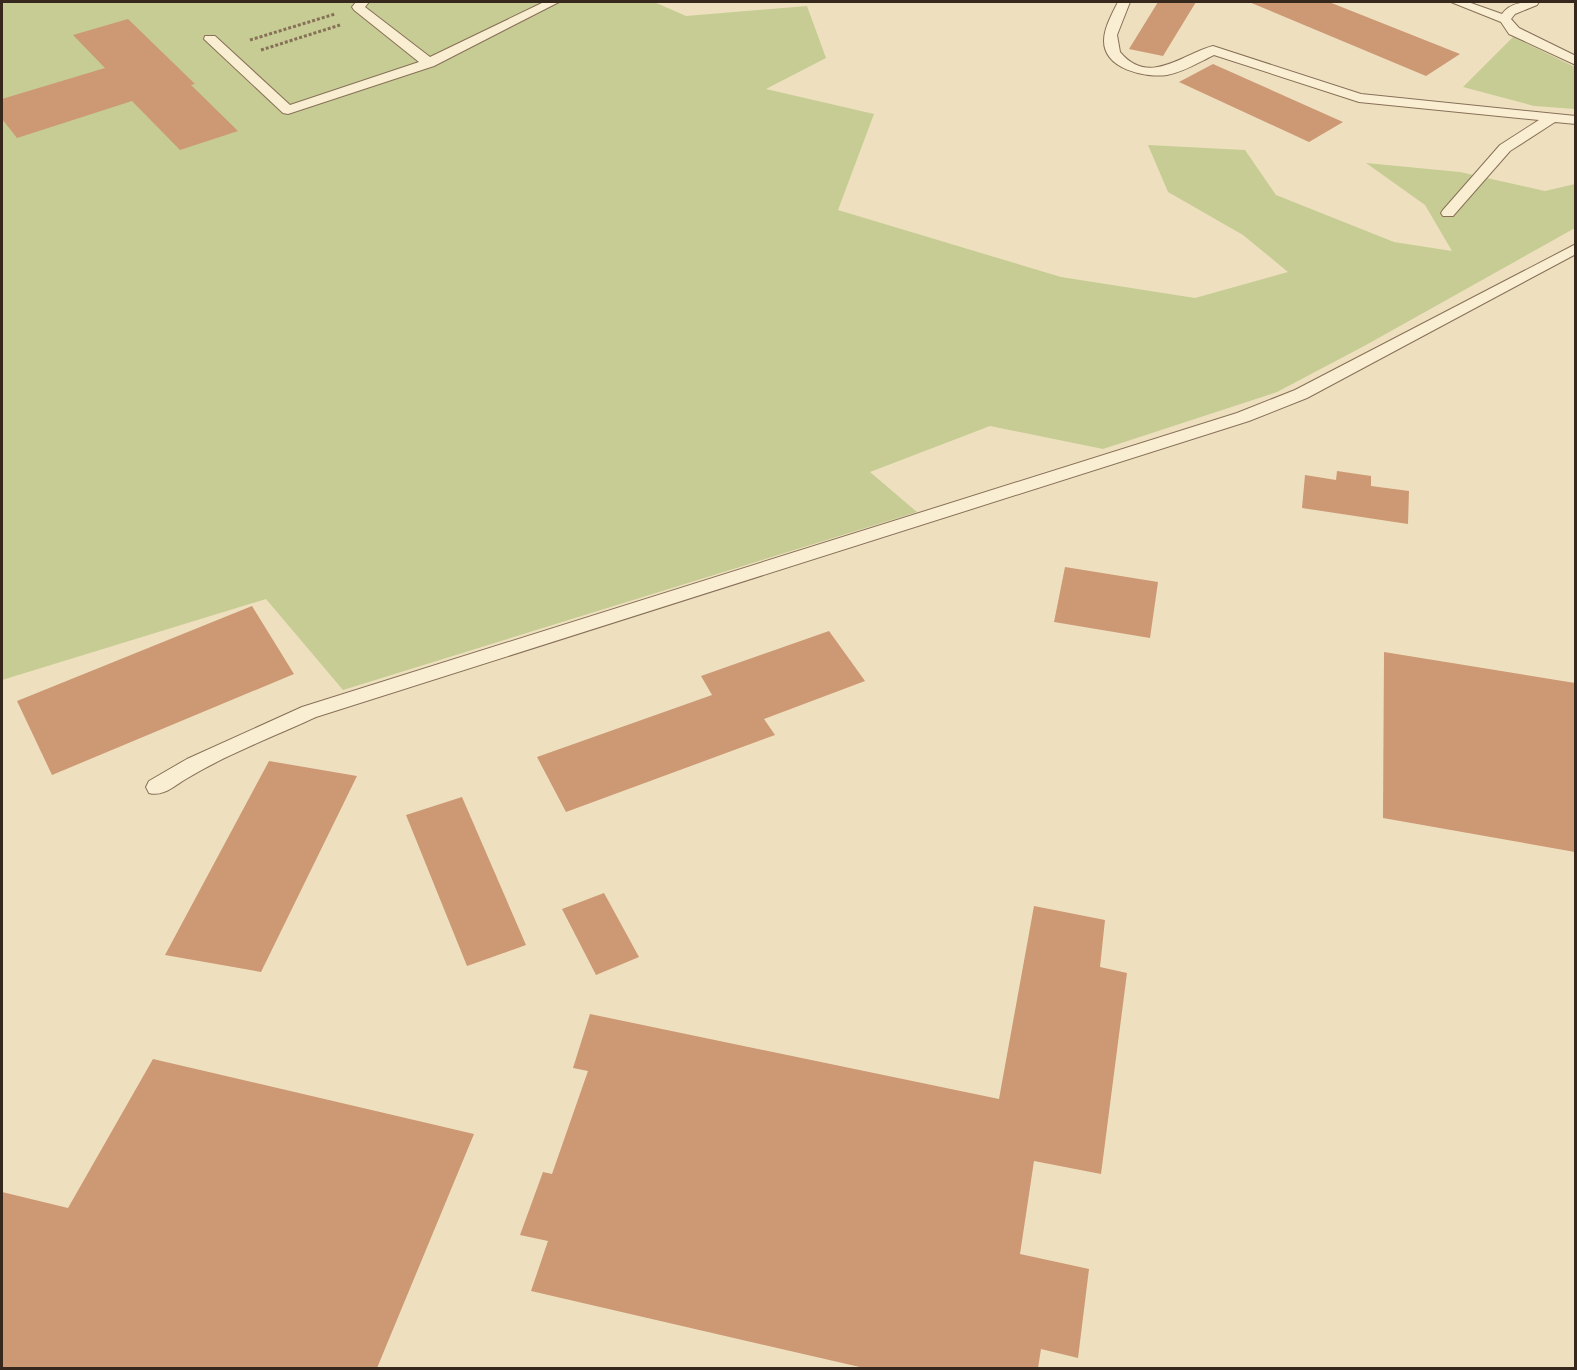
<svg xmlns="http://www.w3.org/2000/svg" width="1577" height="1370" viewBox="0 0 1577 1370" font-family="'Crimson Pro',serif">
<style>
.green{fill:#c6cc93}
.building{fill:#cd9874}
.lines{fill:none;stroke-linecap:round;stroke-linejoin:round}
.lane-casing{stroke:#877057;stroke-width:2}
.path{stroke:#877057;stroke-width:3;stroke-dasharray:3 2;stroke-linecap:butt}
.lane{fill:#f9edd2;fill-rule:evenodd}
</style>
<rect width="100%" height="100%" fill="#eee0bf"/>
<g class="green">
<polygon points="2,2 654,2 686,16 807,6 826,58 766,89 874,114 838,210 1061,277 1195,298 1288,272 1243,235 1168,192 1148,145 1245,150 1276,195 1394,242 1452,251 1425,205 1366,163 1460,172 1545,191 1575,184 1575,228 1366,345 1277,392 1103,449 990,426 870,472 917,512 343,690 266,599 2,680"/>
<polygon points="1513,37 1575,67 1575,109 1534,106 1463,87"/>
</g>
<g class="building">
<polygon points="1158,2 1196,2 1163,56 1129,49"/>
<polygon points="1249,2 1329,2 1460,54 1426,76"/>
<polygon points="128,19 195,84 191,85 238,131 180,150 132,101 17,138 2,119 2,99 105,68 73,35"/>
<polygon points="1213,64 1343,122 1309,142 1179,82"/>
<polygon points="1337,471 1371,476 1371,486 1409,491 1408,524 1302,508 1305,475 1336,480"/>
<polygon points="1065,567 1158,582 1150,638 1054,622"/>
<polygon points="252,606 294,674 52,775 17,701"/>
<polygon points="829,631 865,681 764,719 775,735 566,812 537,757 712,695 701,676"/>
<polygon points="1384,652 1575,683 1575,852 1383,818"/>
<polygon points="269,761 357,776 261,972 165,955"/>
<polygon points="462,797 526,945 467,966 406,815"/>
<polygon points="604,893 639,957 596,975 562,909"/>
<polygon points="1034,906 1105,920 1100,967 1127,973 1101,1174 1034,1161 1020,1254 1089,1269 1078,1358 1041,1349 1038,1368 864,1368 531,1291 548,1241 520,1235 543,1172 552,1174 588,1071 573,1068 590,1014 999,1099"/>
<polygon points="153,1059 474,1134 377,1368 2,1368 2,1192 68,1208"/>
</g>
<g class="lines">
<g class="lane-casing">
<g id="lane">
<polygon points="356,2 369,2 365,7 430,57 544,2 559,2 434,66 288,114 283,113 204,39 205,36 215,36 290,105 419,62 354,10 352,7"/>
<path d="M1118,2H1130L1117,35L1120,52C1149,87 1182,54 1213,46L1361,94L1576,116V124L1555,122L1510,151L1453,216H1443L1441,213L1443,210L1500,145L1539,120L1359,102L1214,55C1199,62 1184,72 1167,75C1145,78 1104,69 1104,41C1104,28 1112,14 1118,2Z"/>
<path d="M1451,2H1468L1502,14C1511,2 1525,2 1539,2L1537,5L1515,14L1511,19L1519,28L1576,56V65L1509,34L1501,22Z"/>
<path d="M1576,244V254L1307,398L1249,421L316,717C273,737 227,754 186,779C174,786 163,797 149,793L146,787L149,781L187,759L302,707L1237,413L1295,390Z"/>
</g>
</g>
<g class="path">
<polyline points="250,40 335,14"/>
<polyline points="261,50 340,25"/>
</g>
<use href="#lane" class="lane"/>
</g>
<rect width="1577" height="1370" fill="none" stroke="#36281c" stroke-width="6"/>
</svg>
